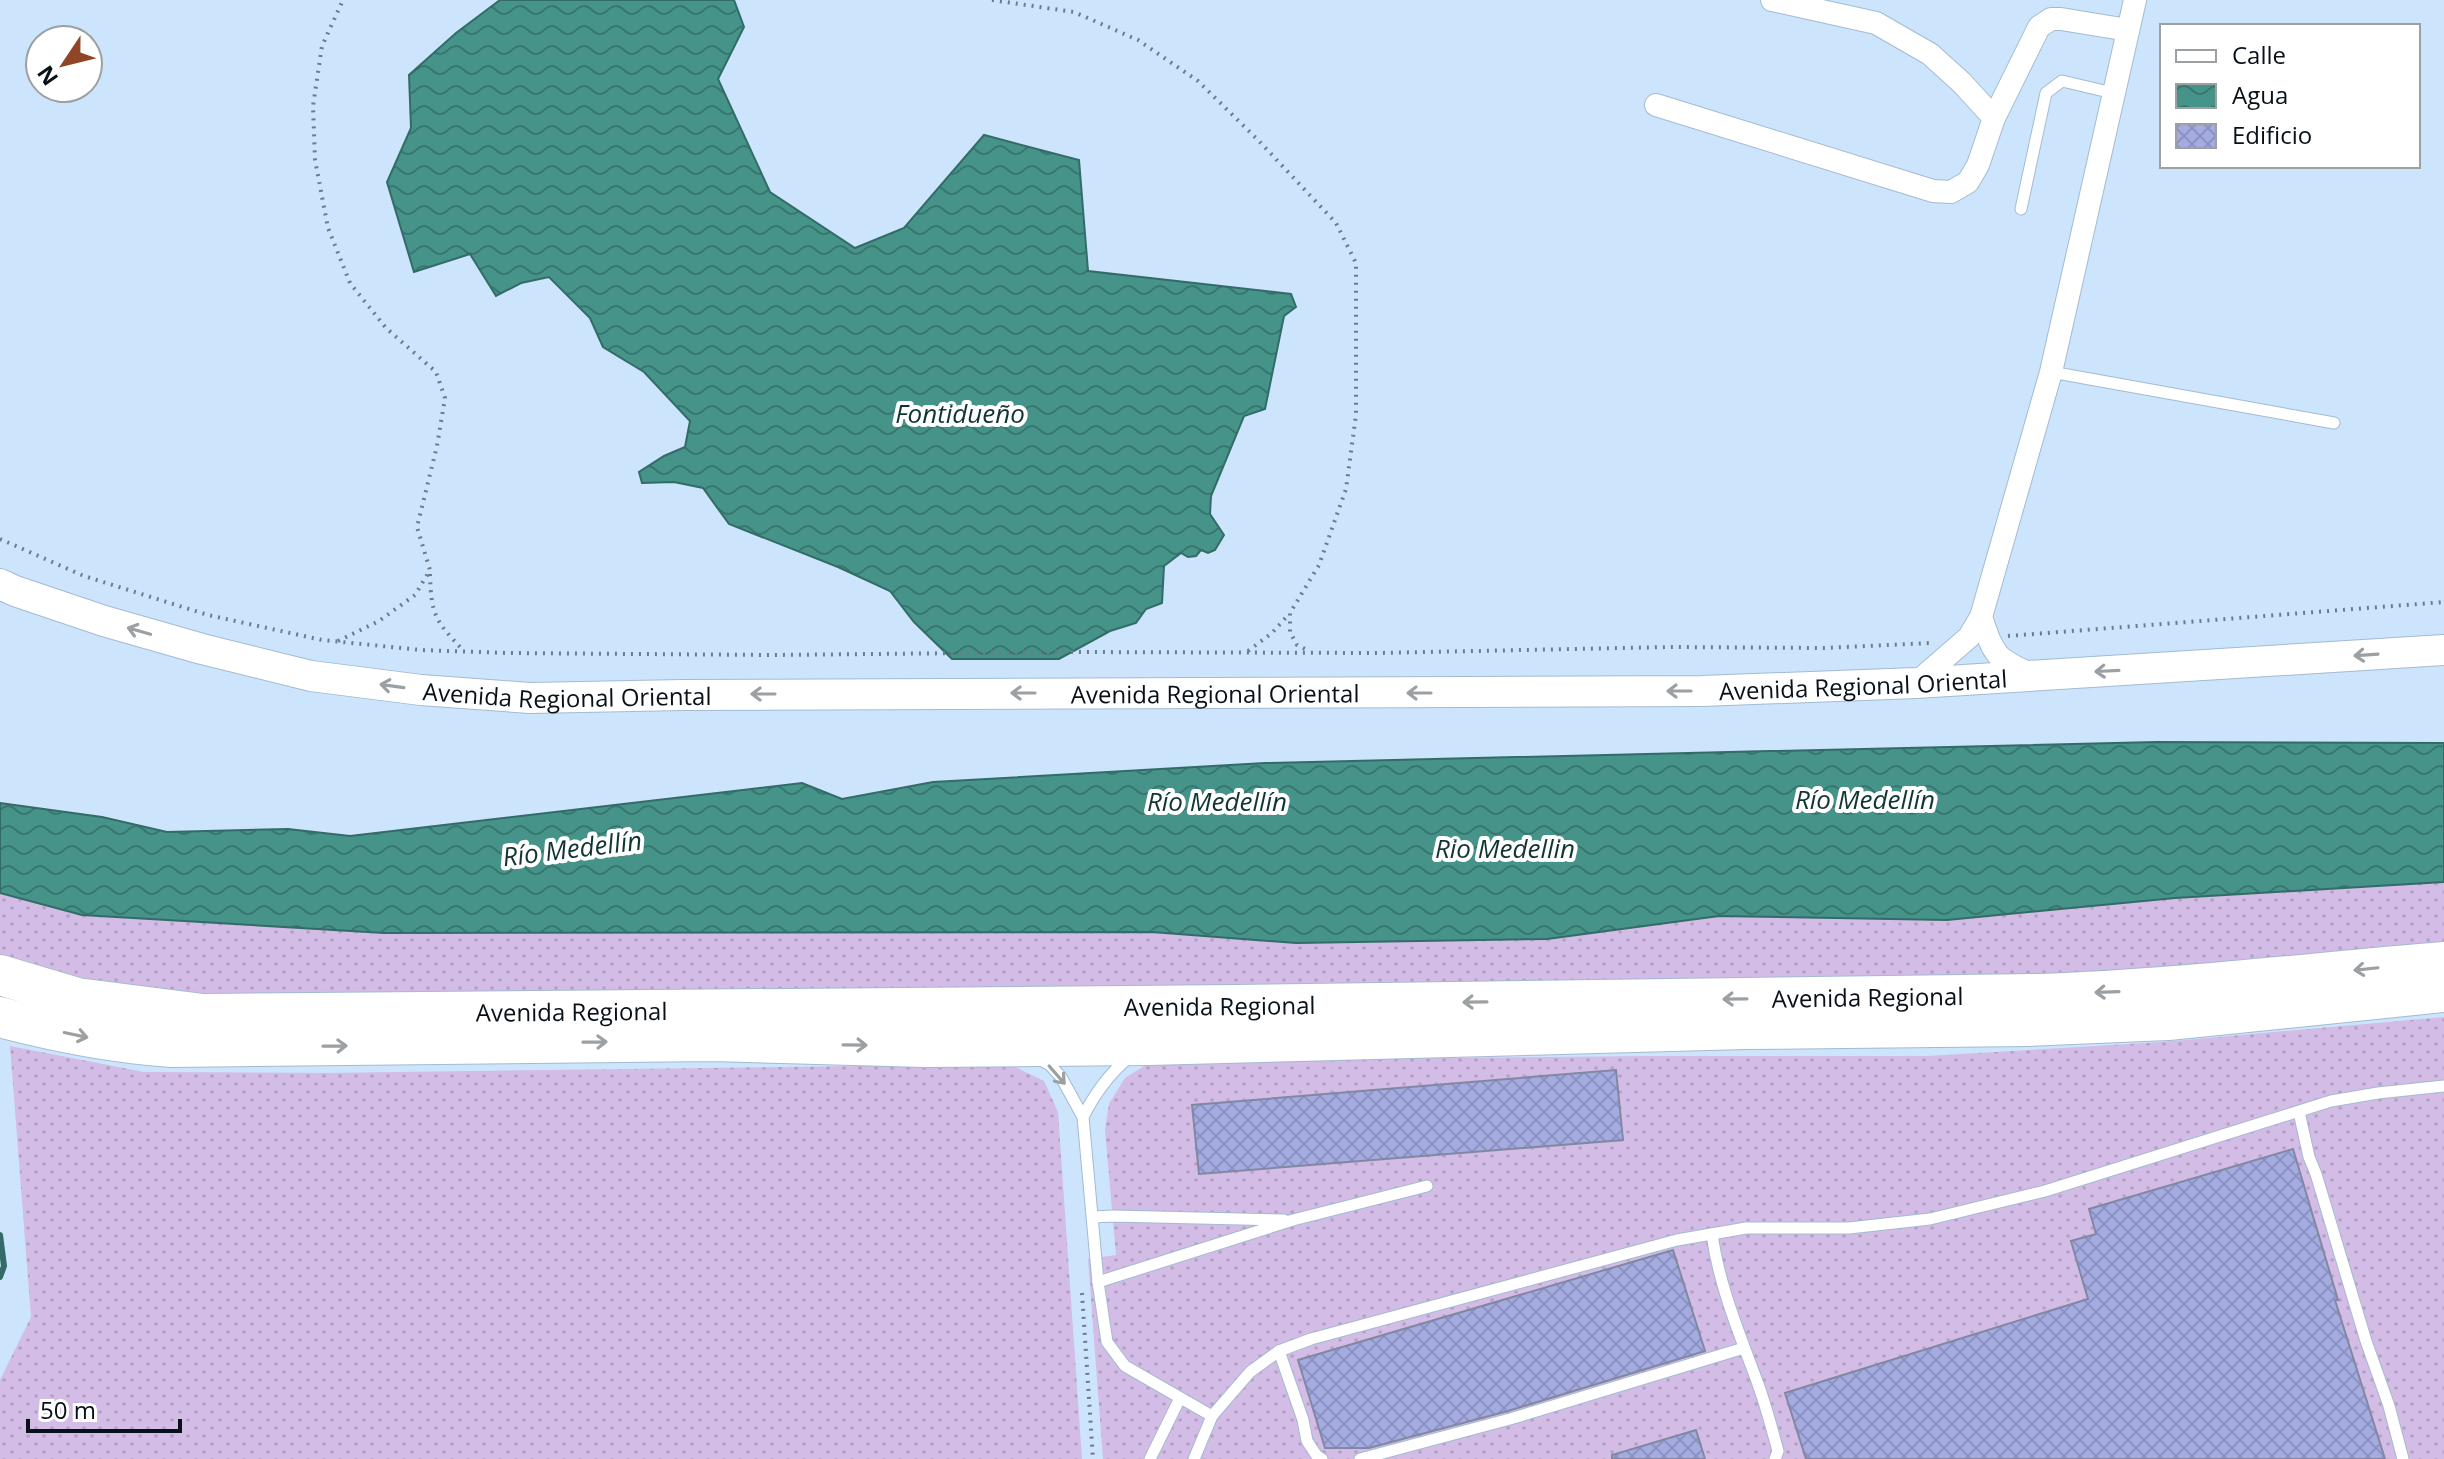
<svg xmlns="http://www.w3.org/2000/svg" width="2444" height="1459" viewBox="0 0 2444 1459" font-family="'Open Sans',sans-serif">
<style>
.grass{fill:url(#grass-dots)}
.water{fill:url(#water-waves);stroke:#336c67;stroke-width:2}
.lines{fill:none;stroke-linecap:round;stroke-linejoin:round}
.stream{stroke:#336c67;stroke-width:6}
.building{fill:url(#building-cross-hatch);stroke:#8287a2;stroke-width:2}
.lane-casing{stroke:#a3bbd1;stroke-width:13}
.street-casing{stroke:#a3bbd1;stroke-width:24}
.secondary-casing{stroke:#a3bbd1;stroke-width:32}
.highway-casing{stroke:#a3bbd1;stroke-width:42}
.path{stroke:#6c7c8d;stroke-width:4;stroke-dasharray:2 6;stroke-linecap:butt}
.lane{stroke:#fff;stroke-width:11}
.street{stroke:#fff;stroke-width:22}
.secondary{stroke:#fff;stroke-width:30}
.highway{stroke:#fff;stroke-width:40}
.oneway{stroke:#9ca0a3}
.labels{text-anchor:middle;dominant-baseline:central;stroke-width:8;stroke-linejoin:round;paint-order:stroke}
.street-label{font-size:24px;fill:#081119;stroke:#fff}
.water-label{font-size:26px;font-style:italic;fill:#113632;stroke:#fff}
</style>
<defs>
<pattern id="grass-dots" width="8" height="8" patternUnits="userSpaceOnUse" patternTransform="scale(2)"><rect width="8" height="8" fill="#d3bce6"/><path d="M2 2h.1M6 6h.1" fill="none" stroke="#b4a1c5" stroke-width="1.8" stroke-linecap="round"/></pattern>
<pattern id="water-waves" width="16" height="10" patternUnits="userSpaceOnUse" patternTransform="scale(2)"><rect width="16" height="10" fill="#469389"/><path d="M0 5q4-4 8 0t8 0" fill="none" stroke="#38776f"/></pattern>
<pattern id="building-cross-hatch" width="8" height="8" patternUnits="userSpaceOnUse" patternTransform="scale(2)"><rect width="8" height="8" fill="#a4abe1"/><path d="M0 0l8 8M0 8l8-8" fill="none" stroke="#8c92c0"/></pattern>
</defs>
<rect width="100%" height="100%" fill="#cce4fc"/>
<g class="grass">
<polygon points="2444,882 2444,949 2152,973 284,1000 129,987 0,961 0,893 82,915 384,933 1152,932 1296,943 1547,939 1719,916 1947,920 2175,898"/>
<polygon points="2444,1017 2444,1459 1103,1459 1088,1259 1116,1255 1105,1130 1109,1104 1125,1078 1152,1061 1647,1056 1927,1056 2162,1042"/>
<polygon points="10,1046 144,1072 326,1073 1009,1064 1044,1081 1058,1112 1082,1459 0,1459 0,1380 31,1317"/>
</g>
<g class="water">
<polygon points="500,0 734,0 744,27 718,79 770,192 855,248 904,228 984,135 1079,160 1088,271 1291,294 1296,307 1284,316 1265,409 1244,416 1211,496 1210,514 1224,535 1215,550 1208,553 1201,550 1196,556 1188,557 1181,553 1164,566 1162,603 1146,609 1136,623 1110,631 1059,659 952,659 914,622 890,591 838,567 729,524 703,488 674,482 642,483 639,472 664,456 685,447 690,421 644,372 603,347 590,318 549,277 521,283 496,296 470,254 414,272 387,182 411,128 409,75 456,33"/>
<polygon points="2156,742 2444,743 2444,882 2175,898 1947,920 1719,916 1547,939 1296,943 1152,932 384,933 82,915 0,893 0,803 102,817 167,832 288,829 350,836 802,783 842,799 933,782 1265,763"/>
</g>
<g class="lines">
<polyline class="stream" points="0,1235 4,1266 0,1277"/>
</g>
<g class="building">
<polygon points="1616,1070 1623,1140 1199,1174 1192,1105"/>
<polygon points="2293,1149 2338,1300 2335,1300 2385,1459 1806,1459 1785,1393 2088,1299 2071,1241 2096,1234 2089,1209"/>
<polygon points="1673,1250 1705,1351 1508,1411 1369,1448 1325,1448 1298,1360"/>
<polygon points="1696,1430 1705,1459 1612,1459 1612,1455"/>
</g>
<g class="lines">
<g class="lane-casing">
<g id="lane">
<polyline points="2021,209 2046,93 2062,81 2113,93"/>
<polyline points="2051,372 2334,423"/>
<polyline points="1039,1059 1050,1065 1061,1077 1083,1117 1098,1282 1107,1342 1125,1366 1212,1416"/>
<polyline points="2299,1112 2309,1157 2316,1174 2366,1341 2389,1406 2403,1459"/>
<path d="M1083,1117C1095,1093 1108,1075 1128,1058"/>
<polyline points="1093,1217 1113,1216 1284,1220"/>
<path d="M1712,1234C1719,1286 1740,1335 1758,1384C1766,1406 1772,1429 1778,1451L1775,1459"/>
<polyline points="1098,1282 1293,1220 1427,1186"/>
<polyline points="1279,1351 1303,1420 1307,1441 1317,1456 1322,1459"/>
<polyline points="1150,1459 1180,1398"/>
<polyline points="1194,1459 1212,1416 1250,1372 1279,1351 1311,1339 1677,1240 1746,1228 1849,1228 1930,1219 2045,1191 2331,1101 2378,1093 2444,1086"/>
<polyline points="1360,1459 1510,1419 1744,1348"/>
</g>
</g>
<g class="street-casing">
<g id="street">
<polyline points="1772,0 1876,23 1930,54 1962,83 1994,118"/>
<polyline points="1656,105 1933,191 1951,192 1968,182 1978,165 1994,118 2039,27 2051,19 2061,19 2128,30"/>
<path d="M1981,617C1994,655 1995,659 2033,675"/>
<polyline points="1916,683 1969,637 1981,617 2051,372 2135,0"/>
</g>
</g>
<g class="secondary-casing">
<g id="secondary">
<path id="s1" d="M0,584L15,591L104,621L202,649L311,676L421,690L530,698L683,695L1702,691L1916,683L2444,650"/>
</g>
</g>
<g class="highway-casing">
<g id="highway">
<path id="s2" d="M0,975L77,998L203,1014L1238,1005L2039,994C2175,989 2309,973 2444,962"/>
<path d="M0,1017C57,1032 113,1043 172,1047L712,1041L926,1047L1149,1045L1746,1029L2028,1026L2168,1020L2444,992"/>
</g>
</g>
<g class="path">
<polyline points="992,0 1074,12 1138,40 1198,81 1258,140 1336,223 1356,263 1356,415 1346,489 1319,565 1290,613 1290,632 1297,645 1309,651"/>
<polyline points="0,539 84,576 208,615 322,640 421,650 507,653 771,655 1075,652 1377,653 1671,647 1823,648 1931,643"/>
<path d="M430,574C431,614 435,621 463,650"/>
<polyline points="2008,636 2444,602"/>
<polyline points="338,641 379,621 415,595 430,570 417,527 437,446 445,398 436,372 386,328 350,283 328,228 315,160 313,106 322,46 343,0"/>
<polyline points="1248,651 1272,633 1289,614"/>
<polyline points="1082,1293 1093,1459"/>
</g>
<use href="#lane" class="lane"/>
<use href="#street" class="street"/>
<use href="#secondary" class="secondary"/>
<use href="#highway" class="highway"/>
</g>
<defs><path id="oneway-shaft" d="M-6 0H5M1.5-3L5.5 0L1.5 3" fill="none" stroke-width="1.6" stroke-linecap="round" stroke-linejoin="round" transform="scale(2)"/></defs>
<g class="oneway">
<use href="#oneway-shaft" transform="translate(139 631) rotate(-164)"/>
<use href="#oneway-shaft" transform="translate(2366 655) rotate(176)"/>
<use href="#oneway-shaft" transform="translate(2107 671) rotate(177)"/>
<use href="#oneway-shaft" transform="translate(392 686) rotate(-172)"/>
<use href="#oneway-shaft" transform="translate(1679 691) rotate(180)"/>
<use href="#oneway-shaft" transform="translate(1023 693) rotate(180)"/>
<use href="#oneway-shaft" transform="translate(1419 693) rotate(180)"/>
<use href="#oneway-shaft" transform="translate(763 694) rotate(180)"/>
<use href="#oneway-shaft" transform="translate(2366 969) rotate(174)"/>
<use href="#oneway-shaft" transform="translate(2107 992) rotate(178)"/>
<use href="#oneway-shaft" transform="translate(1735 999) rotate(179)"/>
<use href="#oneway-shaft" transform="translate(1475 1002) rotate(179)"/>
<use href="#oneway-shaft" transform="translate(76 1035) rotate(12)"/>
<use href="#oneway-shaft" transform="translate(595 1042) rotate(-1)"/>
<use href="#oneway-shaft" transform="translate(855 1045) rotate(1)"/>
<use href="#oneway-shaft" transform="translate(335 1046) rotate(-1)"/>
<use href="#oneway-shaft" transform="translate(1057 1075) rotate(49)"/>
</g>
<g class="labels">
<g class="street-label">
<text stroke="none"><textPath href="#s1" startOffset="1878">Avenida Regional Oriental</textPath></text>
<text stroke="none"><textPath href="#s1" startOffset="582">Avenida Regional Oriental</textPath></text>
<text stroke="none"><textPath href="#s1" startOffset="1230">Avenida Regional Oriental</textPath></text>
<text stroke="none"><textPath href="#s2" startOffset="1872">Avenida Regional</textPath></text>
<text stroke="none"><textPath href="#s2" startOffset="1224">Avenida Regional</textPath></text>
<text stroke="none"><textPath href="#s2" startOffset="576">Avenida Regional</textPath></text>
</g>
<g class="water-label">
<text x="960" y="413">Fontidueño</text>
<text x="1865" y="799">Río Medellín</text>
<text x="1217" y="801">Río Medellín</text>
<text transform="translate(572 848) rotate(-7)">Río Medellín</text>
<text x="1505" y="848">Rio Medellin</text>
</g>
</g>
<rect x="2160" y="24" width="260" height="144" fill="#ffffff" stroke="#9ca0a3" stroke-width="2"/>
<rect x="2176" y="50" width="40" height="12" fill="#ffffff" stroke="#9ca0a3" stroke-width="2"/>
<text x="2232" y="64" font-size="24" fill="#081119">Calle</text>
<rect x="2176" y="84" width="40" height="24" fill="url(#water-waves)" stroke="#9ca0a3" stroke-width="2"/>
<text x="2232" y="104" font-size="24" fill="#081119">Agua</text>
<rect x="2176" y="124" width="40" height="24" fill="url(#building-cross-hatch)" stroke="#9ca0a3" stroke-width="2"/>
<text x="2232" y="144" font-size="24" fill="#081119">Edificio</text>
<g transform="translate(64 64) rotate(235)"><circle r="38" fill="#ffffff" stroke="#9ca0a3" stroke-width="2"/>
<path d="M0-6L14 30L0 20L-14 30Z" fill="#8f4626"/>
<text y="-12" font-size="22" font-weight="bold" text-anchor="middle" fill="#081119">N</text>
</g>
<path d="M28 1419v12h152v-12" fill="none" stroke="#081119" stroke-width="4"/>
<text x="40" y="1419" font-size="24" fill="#081119" stroke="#ffffff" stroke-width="6" paint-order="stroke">50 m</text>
</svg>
